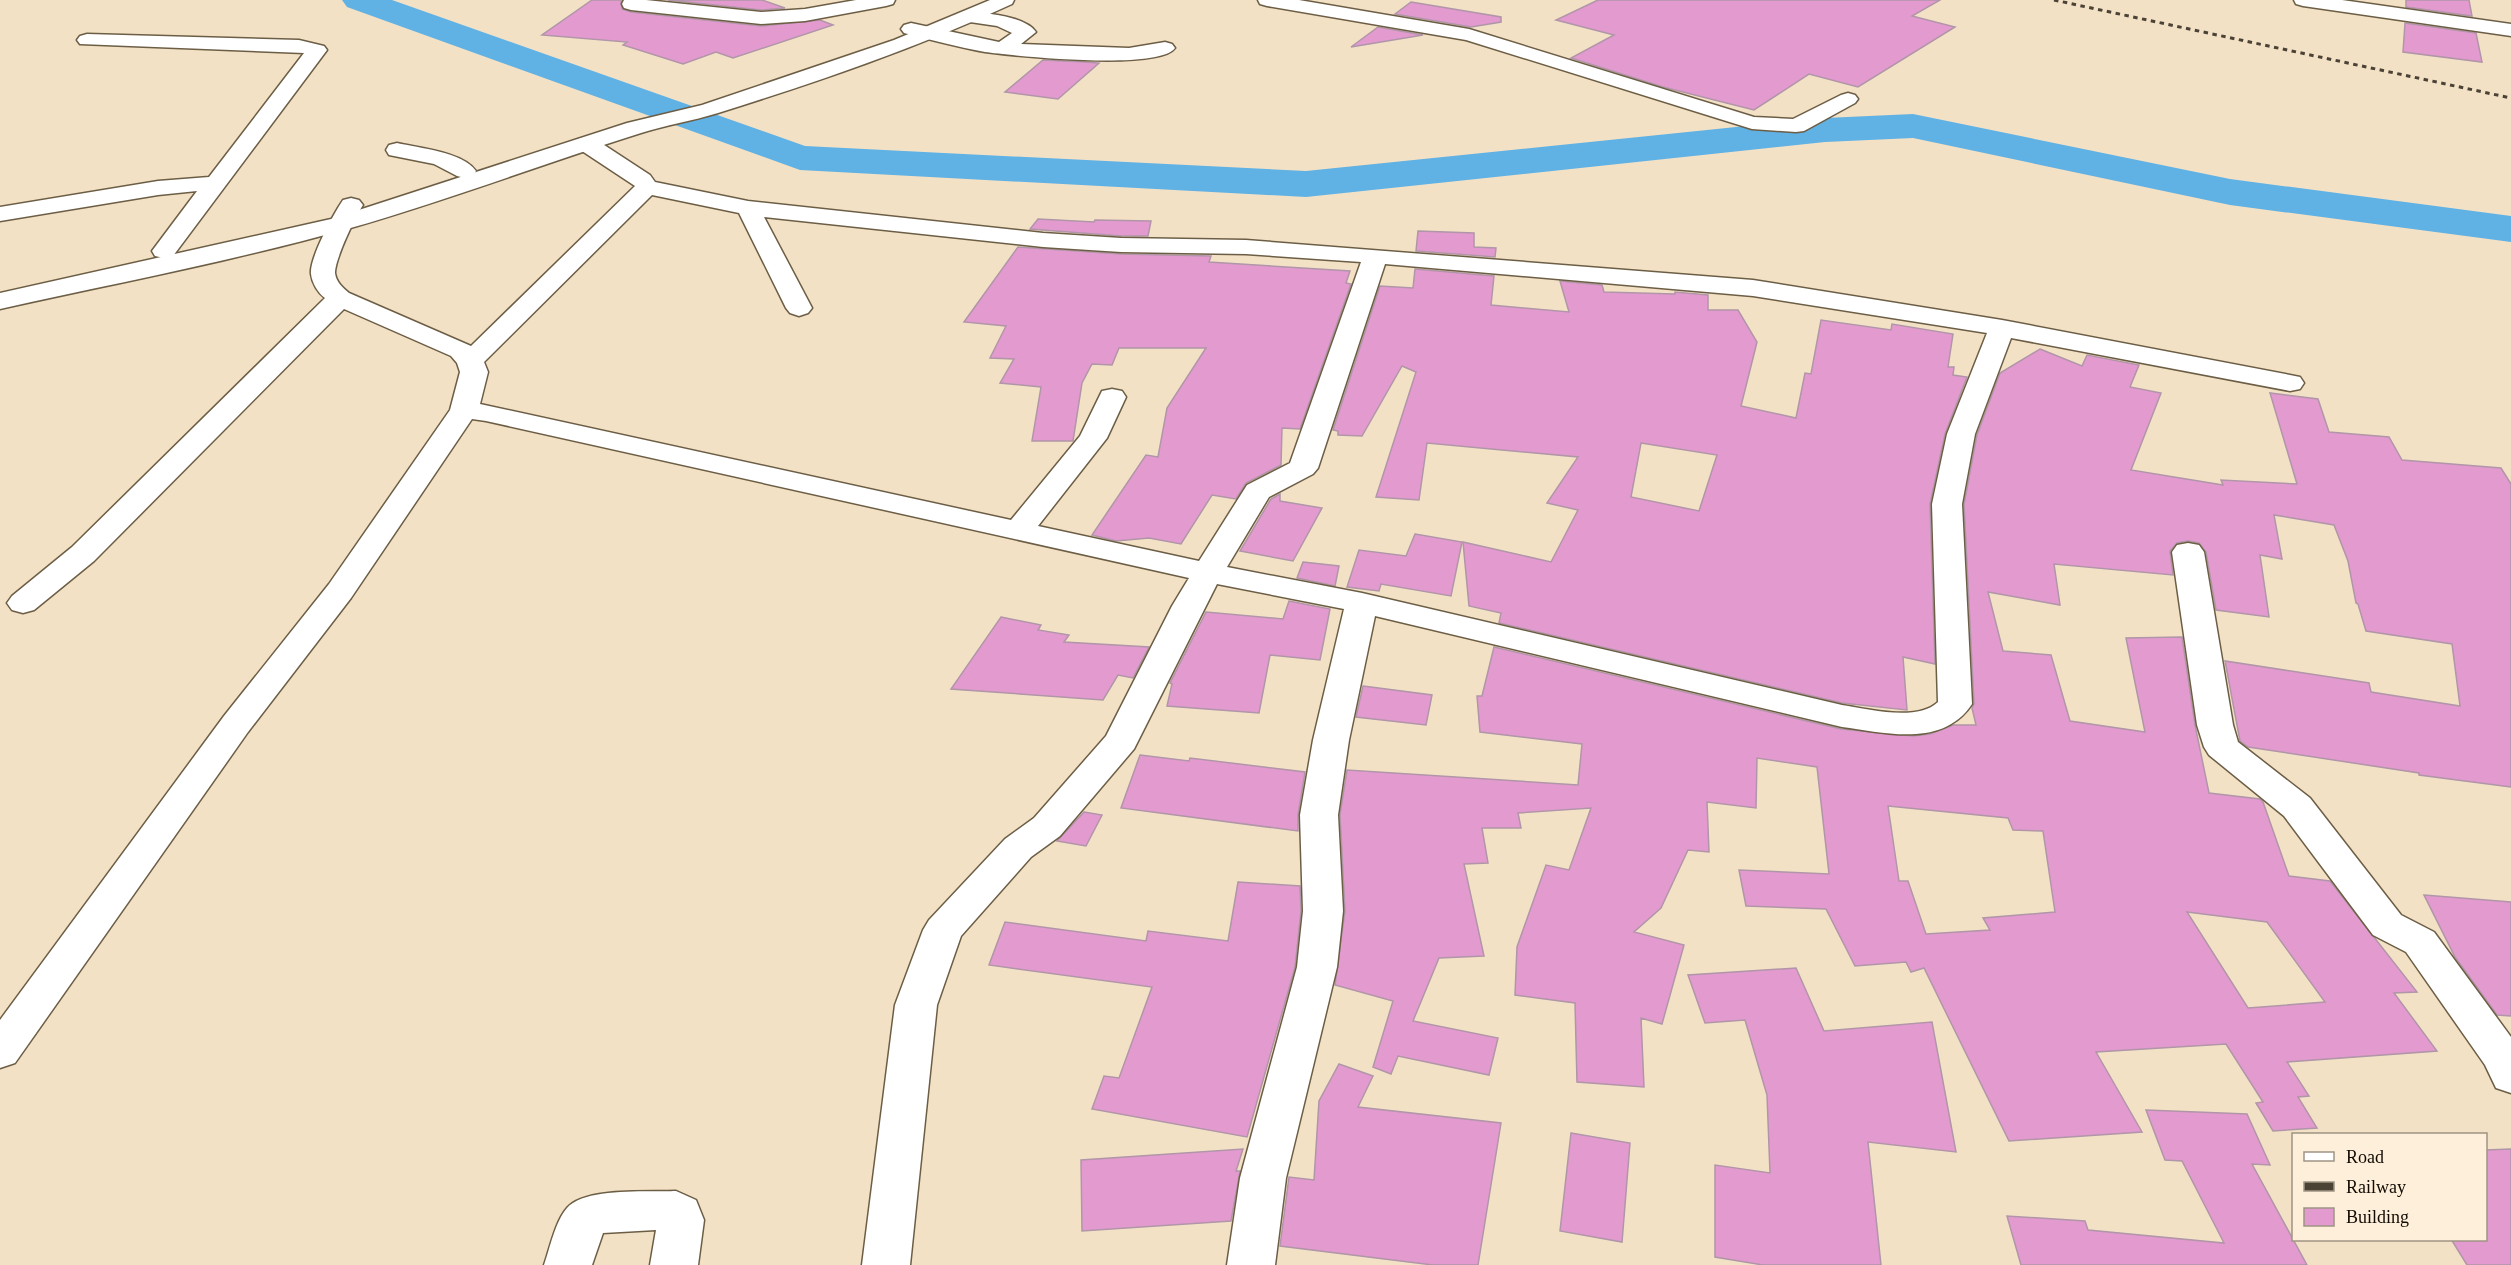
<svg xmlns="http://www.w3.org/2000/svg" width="2511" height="1265" viewBox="0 0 2511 1265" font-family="'Times New Roman',serif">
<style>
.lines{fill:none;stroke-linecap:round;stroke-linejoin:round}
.river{fill:#60b1e4;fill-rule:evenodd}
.building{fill:#e39bcf;stroke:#b195a8;stroke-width:1.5;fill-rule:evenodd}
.minor-casing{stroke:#6c5e45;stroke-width:3}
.major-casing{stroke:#6c5e45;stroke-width:3}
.highway-casing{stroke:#6c5e45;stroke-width:3}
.minor{fill:#fff;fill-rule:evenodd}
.major{fill:#fff;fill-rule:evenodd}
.highway{fill:#fff;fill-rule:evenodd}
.rail{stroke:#4b4236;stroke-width:3;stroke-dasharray:4.5 4.5;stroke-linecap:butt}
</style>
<rect width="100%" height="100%" fill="#f3e1c6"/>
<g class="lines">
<polygon class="river" points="342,0 392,0 805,146 1306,171 1825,118 1913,114 2230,179 2511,216 2511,242 2230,205 1913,138 1825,142 1306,197 800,170 347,7"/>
</g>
<g class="building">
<polygon points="592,0 621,0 622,9 631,12 761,26 820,20 833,25 733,58 716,52 683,64 623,45 627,42 542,35"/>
<polygon points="668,0 762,0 785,8 761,10"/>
<polygon points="1598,0 1940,0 1912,16 1955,27 1858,87 1809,74 1754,110 1663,87 1571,58 1614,35 1556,20"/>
<polygon points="2406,0 2469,0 2472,16 2406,7"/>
<polygon points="1411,2 1501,17 1501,22 1471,27 1395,14"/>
<polygon points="2405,23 2476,33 2482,62 2403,52"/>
<polygon points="1378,27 1423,35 1351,47"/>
<polygon points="1043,60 1085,62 1099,63 1058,99 1005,92"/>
<polygon points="1038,219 1094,222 1095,220 1151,221 1148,236 1121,236 1030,229"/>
<polygon points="1418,231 1474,233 1474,247 1496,248 1495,257 1416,251"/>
<polygon points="1018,247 1121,254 1211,256 1209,262 1350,271 1346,283 1351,284 1300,429 1282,428 1281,465 1246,483 1236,499 1212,495 1181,544 1149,538 1116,541 1092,535 1146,455 1158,457 1167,408 1206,348 1119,348 1112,365 1092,364 1082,383 1073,441 1032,441 1041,387 1000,383 1014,359 990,358 1006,326 964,322"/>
<path d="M1415,269L1494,276L1491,305L1569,312L1560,281L1602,285L1604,292L1675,294V292L1708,295V310H1738L1757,342L1741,406L1796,418L1805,373L1811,374L1821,320L1891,330L1892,324L1953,334L1948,367H1954L1953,375L1967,377L1945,434L1930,504L1935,664L1903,657L1907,710L1842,703L1499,623L1501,613L1469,606L1463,542L1551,562L1578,510L1547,503L1578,457L1427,443L1419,500L1376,497L1416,372L1402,366L1362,436L1338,435V431L1333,430L1380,286L1413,288ZM1641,443L1717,455L1699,511L1631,497Z"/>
<path d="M2040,349L2082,366L2087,355L2139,365L2130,387L2161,393L2131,470L2223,485L2221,480L2297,484L2270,393L2318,399L2329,432L2389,437L2402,460L2501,468L2511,484V787L2419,775V773L2248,747L2240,741L2225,661L2369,683L2371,692L2460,706L2452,644L2366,631L2358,604L2356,603L2348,561L2334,525L2274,515L2282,559L2260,555L2269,617L2216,610L2206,552L2199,543L2188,541L2177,543L2170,551L2173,575L2054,564L2060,605L1988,592L2003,651L2051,655L2070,721L2145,732L2126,638L2182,637L2195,725L2209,793L2260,799L2263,802L2289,876L2330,881L2417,992L2394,993L2437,1051L2287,1062L2309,1096L2298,1097L2317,1128L2273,1131L2256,1103L2263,1102L2226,1044L2096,1052L2142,1132L2009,1141L1924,968L1911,972L1906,962L1855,966L1826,909L1746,906L1739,870L1829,874L1817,767L1757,758L1756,808L1707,802L1709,852L1688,850L1661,908L1634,932L1684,945L1662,1024L1641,1018L1644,1087L1577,1082L1575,1003L1515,995L1517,947L1546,865L1569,870L1591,808L1518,813L1521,828H1482L1488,863L1464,864L1484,956L1439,958L1413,1021L1498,1038L1489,1075L1398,1056L1391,1074L1373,1067L1393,1001L1335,985L1345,911L1340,815L1347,770L1578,785L1582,744L1480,732L1477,696H1482L1494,647L1841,729L1913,736L1930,734L1953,725H1976L1972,708L1974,704L1964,504L1977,435L2000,373ZM1888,806L2008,818L2013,830L2043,831L2055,912L1983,918L1990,930L1926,934L1908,881H1899ZM2187,912L2267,922L2325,1002L2248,1008Z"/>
<polygon points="1280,494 1280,501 1322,508 1293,561 1240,551 1271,499"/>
<polygon points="1415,534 1462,542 1451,596 1381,584 1379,591 1347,587 1359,550 1406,556"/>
<polygon points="1303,562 1339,566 1335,586 1297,578"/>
<polygon points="1289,601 1330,609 1320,660 1270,655 1259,713 1167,706 1172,684 1170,683 1206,612 1283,619"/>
<polygon points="1001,617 1041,625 1038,630 1069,635 1064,642 1149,647 1133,678 1118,675 1103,700 951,689"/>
<polygon points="1363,686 1432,695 1426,725 1356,717"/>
<polygon points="1140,755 1189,761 1190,758 1305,772 1298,815 1298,831 1121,808"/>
<polygon points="1084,812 1102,815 1086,846 1057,841"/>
<polygon points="1238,882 1300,886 1301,911 1295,967 1247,1137 1092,1109 1104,1076 1119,1078 1152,987 989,965 1005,922 1146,941 1148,931 1228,941"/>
<polygon points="2424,895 2511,902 2511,1016 2497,1015 2455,957"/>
<polygon points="1796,968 1824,1031 1932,1022 1956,1152 1868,1142 1881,1265 1763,1265 1715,1257 1715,1165 1770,1173 1767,1095 1745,1020 1705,1023 1688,975"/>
<polygon points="1339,1064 1373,1076 1358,1107 1501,1123 1478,1265 1433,1265 1280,1246 1289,1177 1314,1180 1319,1101"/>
<polygon points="2146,1110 2247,1114 2270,1165 2252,1164 2307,1265 2021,1265 2007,1216 2085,1221 2088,1230 2224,1243 2182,1161 2165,1160"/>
<polygon points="1571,1133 1630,1143 1622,1242 1560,1231"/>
<polygon points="1243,1149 1236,1171 1240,1171 1231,1221 1082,1231 1081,1160"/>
<polygon points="2511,1149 2511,1265 2467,1265 2451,1239 2486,1239 2486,1150"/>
</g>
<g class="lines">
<g class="minor-casing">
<g id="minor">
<polygon points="624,0 646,0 761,12 805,9 856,0 895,0 893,4 886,6 805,21 761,24 631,10 624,8 622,4"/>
<polygon points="1258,0 1299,0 1469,29 1754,117 1793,119 1841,95 1848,93 1855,95 1858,99 1855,103 1804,131 1796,132 1752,129 1466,40 1267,6 1260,4"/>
<path d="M970,11C988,14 1025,16 1036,32L1021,44L1129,48L1165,42L1172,44L1175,48C1159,71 1015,56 985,52C958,47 931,40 904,33L901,29L904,25L911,23L999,42L1012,33L997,26L963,21L960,17L963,13Z"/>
<polygon points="87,34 299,40 324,46 327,50 173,256 164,258 155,256 152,251 197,191 158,195 0,221 0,207 158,181 209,177 304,53 80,44 77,40 80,36"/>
<path d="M587,137L595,139L650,175L655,182L748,201L1043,233L1121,238L1246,240L1753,280L2002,320L2290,375L2300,377L2304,383L2300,389L2290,391L2011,338L1975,434L1962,504L1972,704C1943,748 1886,733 1842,727L1375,616L1349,740L1338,815L1343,911L1337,967L1286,1178L1275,1265H1227L1240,1178L1297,967L1303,911L1300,815L1313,740L1344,609L1217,584L1134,749L1060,836L1031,857L961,936L937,1005L910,1265H862L895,1005L923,930L929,920L1005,839L1034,818L1106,736L1172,606L1189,578L486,421L472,419L351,598L248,732L15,1063L0,1068V1020L224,716L329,584L450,410L460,372L457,363L451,356L344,309L94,561L34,610L23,613L12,610L7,603L12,596L72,547L325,298C318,293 312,283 311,274C309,259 334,213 343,200L351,198L359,200L363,205C355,217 335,259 335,273C336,282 343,288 349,293L471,346L635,186L579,149L576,144L579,139ZM652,195L739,213L786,308L790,313L799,316L808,313L812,308L764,217L1043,247L1121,252L1246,254L1361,262L1290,463L1247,485L1199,561L1038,526L1107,438L1126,397L1122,391L1112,389L1102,391L1080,436L1011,520L480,404L488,372L484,362ZM1385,264L1753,296L1987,333L1947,434L1932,504L1938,702C1917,722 1869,709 1842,705L1362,593L1227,567L1269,497L1313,474L1318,468Z"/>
<path d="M397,143C419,148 463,152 476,171L473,176L465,178L457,176L434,164L389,155L386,150L389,145Z"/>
<polygon points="2188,543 2199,545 2204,552 2233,725 2238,742 2310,798 2401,915 2434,932 2511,1037 2511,1093 2496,1088 2485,1065 2406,952 2373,935 2284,816 2209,755 2204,747 2197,725 2172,552 2177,545"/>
<path d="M676,1191L696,1200L704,1220L698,1265H650L656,1230L603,1233L592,1265H544C550,1248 555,1222 567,1208C584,1187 650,1192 676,1191Z"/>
</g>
</g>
<g class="major-casing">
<path id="major" d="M990,0H1014L1012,4C917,48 817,82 718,113C692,121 666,125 641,133C542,164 446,201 347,229C233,261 116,283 0,309V293L331,219L627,123L702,105L894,40Z"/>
</g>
<g class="highway-casing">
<polygon id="highway" points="2294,0 2342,0 2511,24 2511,36 2303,6 2296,4"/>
</g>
<use href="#minor" class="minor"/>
<use href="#major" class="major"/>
<use href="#highway" class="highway"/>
<polyline class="rail" points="2054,0 2511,98"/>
</g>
<rect x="2292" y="1133" width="195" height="108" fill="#fdefd9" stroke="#9f9484" stroke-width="1.5"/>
<rect x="2304" y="1152" width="30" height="9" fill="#ffffff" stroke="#9f9484" stroke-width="1.5"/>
<text x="2346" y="1163" font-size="18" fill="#110b04">Road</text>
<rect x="2304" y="1182" width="30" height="9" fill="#4b4236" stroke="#9f9484" stroke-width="1.5"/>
<text x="2346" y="1193" font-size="18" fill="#110b04">Railway</text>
<rect x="2304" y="1208" width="30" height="18" fill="#e39bcf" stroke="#9f9484" stroke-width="1.5"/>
<text x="2346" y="1223" font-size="18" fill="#110b04">Building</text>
</svg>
